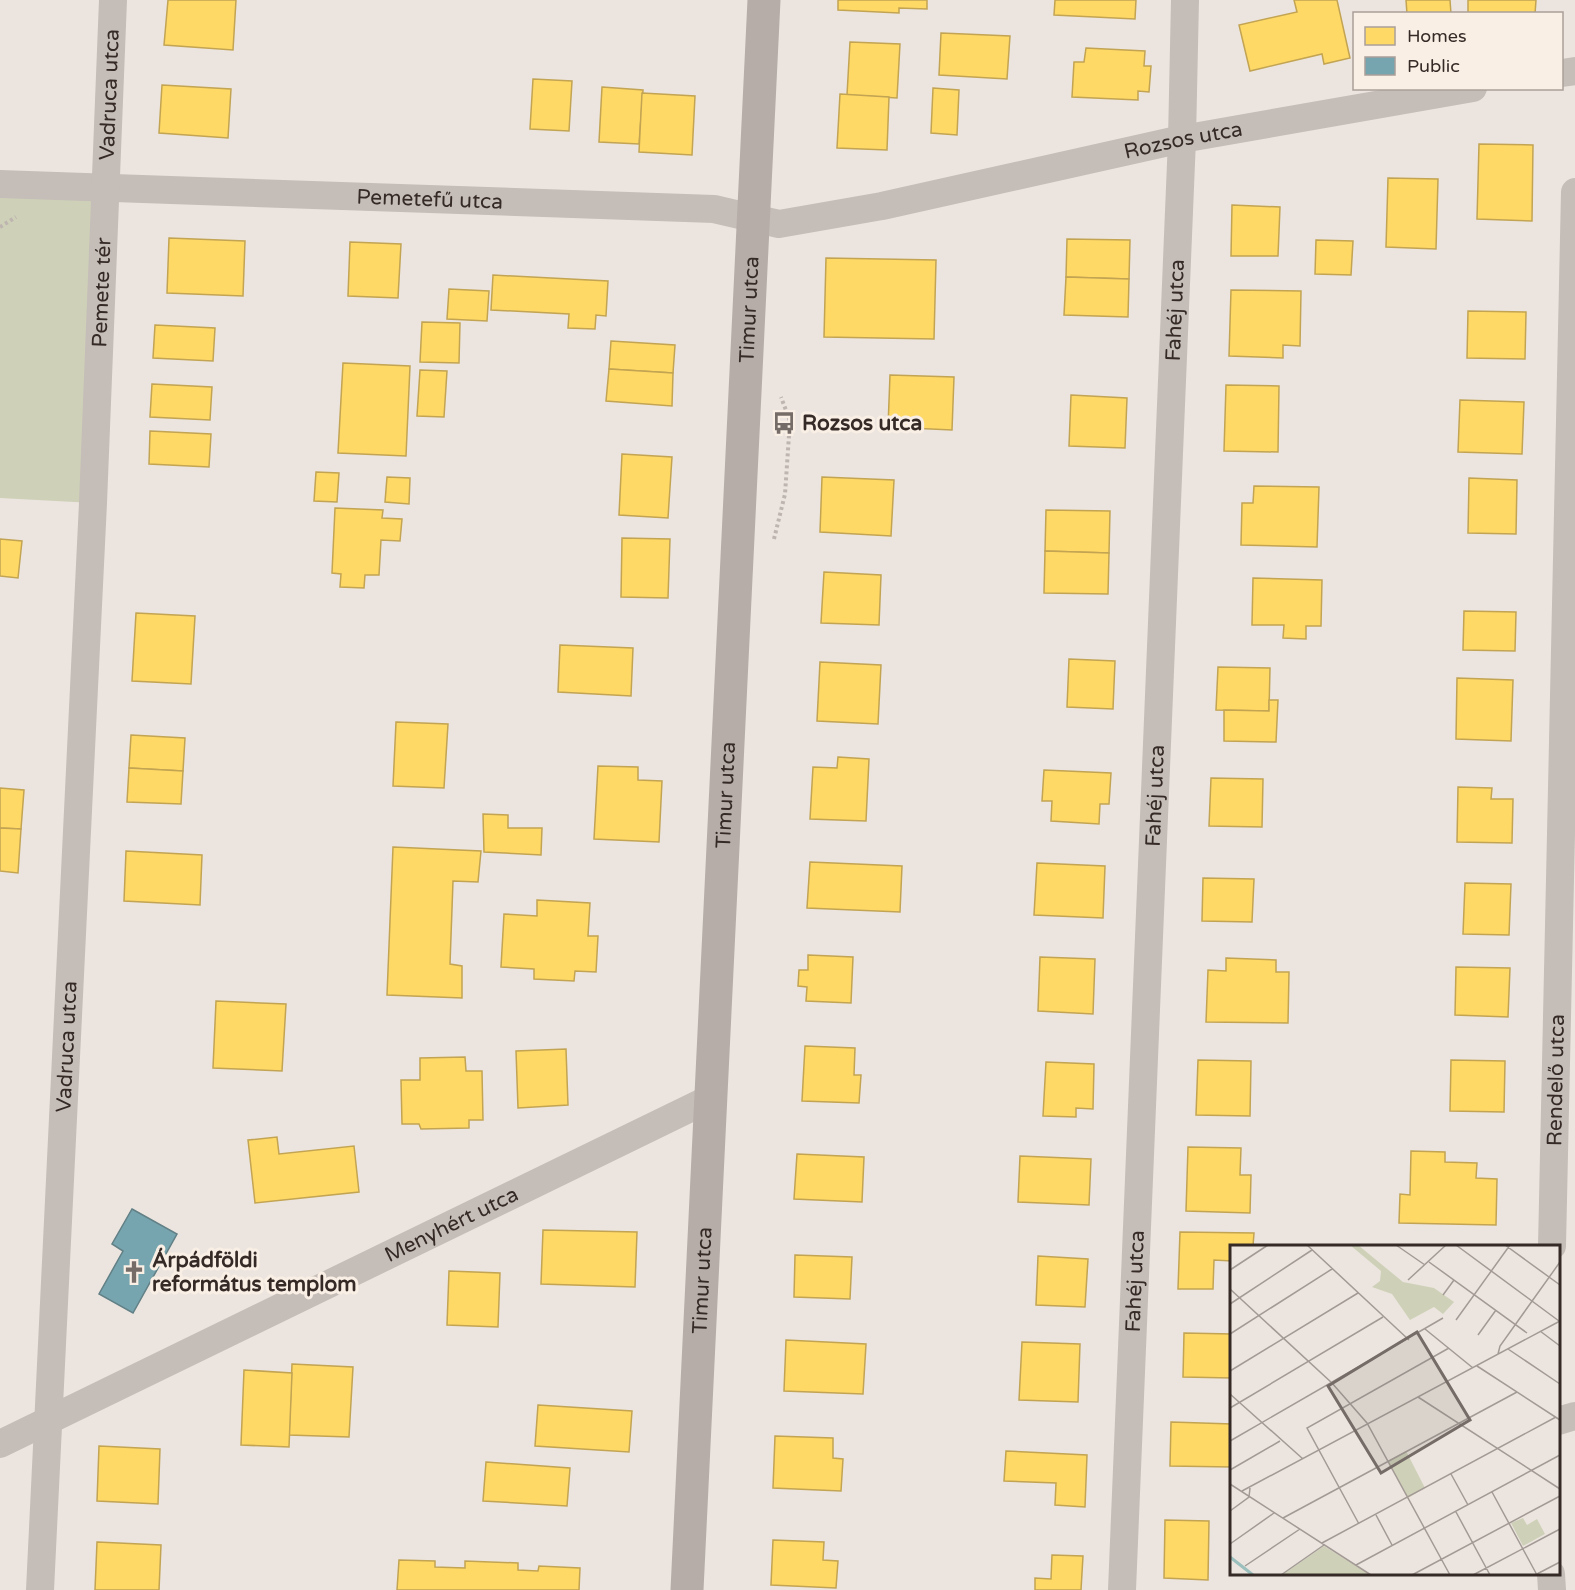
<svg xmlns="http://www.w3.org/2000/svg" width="1575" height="1590" viewBox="0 0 1575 1590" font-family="'Varela Round',sans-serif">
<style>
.green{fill:#ced1b8}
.homes{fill:#ffd966;stroke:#c2a453;stroke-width:1.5}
.public{fill:#76a5af;stroke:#628086;stroke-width:1.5}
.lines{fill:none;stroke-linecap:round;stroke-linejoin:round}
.path{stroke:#beb5b0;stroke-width:4;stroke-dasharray:3 3;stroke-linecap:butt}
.street{stroke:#c5bdb8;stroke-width:28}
.secondary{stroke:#b6ada8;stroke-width:33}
.labels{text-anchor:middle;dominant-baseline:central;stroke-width:6;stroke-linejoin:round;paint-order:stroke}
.street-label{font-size:21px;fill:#352a26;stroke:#f9efe5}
.poi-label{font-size:21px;font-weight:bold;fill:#352a26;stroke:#f9efe5;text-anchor:start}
.inset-river{fill:none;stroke:#9abfbc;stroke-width:3}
.inset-road{fill:none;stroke:#a39a95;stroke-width:1.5}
.view{fill:#756b67;fill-opacity:0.15;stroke:#756b67;stroke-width:3}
.inset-edge{fill:none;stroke:#352a26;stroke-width:3}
</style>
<rect width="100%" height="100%" fill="#ece5df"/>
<polygon class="green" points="0,184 106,189 93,503 0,498"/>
<g class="homes">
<polygon points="168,0 236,0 233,50 164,45"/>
<polygon points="838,0 927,0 927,9 899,8 899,13 838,10"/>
<polygon points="1055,0 1136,0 1135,19 1054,15"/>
<polygon points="1294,0 1337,0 1350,58 1324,64 1322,54 1250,71 1239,25 1297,12"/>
<polygon points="1406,0 1450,0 1451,14 1407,14"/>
<polygon points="1468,0 1536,0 1535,14 1468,14"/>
<polygon points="941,33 1010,36 1007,79 939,75"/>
<polygon points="850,42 900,44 897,98 847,95"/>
<polygon points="1086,48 1145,51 1144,66 1151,66 1149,92 1138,91 1138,100 1072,97 1074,62 1084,62"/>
<polygon points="533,79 572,81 569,131 530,129"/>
<polygon points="162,85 231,89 228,138 159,133"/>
<polygon points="602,87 643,90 639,144 599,142"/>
<polygon points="933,88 959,90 957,135 931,133"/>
<polygon points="642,93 695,96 692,155 639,152"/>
<polygon points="840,94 889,97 887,150 837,148"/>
<polygon points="1479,144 1533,145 1532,221 1477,219"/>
<polygon points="1388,178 1438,179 1436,249 1386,247"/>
<polygon points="1232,205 1280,207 1278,256 1231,256"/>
<polygon points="169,238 245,241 243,296 167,293"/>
<polygon points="1067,239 1130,240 1129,279 1066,277"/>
<polygon points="1316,240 1353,241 1351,275 1315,274"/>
<polygon points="350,242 401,244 398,298 348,296"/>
<polygon points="826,258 936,260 934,339 824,337"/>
<polygon points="493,275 608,281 606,316 596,315 595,329 568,328 569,314 491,310"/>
<polygon points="1066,277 1129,279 1128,317 1064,315"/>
<polygon points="449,289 489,291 487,321 447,319"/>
<polygon points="1231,290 1301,291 1300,346 1283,345 1283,358 1229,356"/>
<polygon points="1468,311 1526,312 1525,359 1467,358"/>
<polygon points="422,322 460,323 459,363 420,362"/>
<polygon points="155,325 215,328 213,361 153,358"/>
<polygon points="611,341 675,345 673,373 609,369"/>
<polygon points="343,363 410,366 406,456 338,453"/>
<polygon points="609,369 673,373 672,406 606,401"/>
<polygon points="420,370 447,371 444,417 417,416"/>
<polygon points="890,375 954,377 952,430 888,427"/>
<polygon points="152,384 212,387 210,420 150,417"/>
<polygon points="1226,385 1279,386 1278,452 1224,451"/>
<polygon points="1071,395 1127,398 1125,448 1069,446"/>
<polygon points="1460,400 1524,402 1522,454 1458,452"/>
<polygon points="150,431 211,434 209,467 149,464"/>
<polygon points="622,454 672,457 668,518 619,515"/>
<polygon points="316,472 339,473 337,502 314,501"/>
<polygon points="387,477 410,478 409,504 385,502"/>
<polygon points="822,477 894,480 891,536 820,532"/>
<polygon points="1469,478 1517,480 1516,534 1468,533"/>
<polygon points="1254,486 1319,487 1317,547 1241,545 1242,503 1253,503"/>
<polygon points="335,508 383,510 382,518 402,519 400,541 381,540 379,575 365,575 364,588 340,587 341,574 332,573"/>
<polygon points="1046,510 1110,511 1109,553 1045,551"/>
<polygon points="622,538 670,539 668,598 621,597"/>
<polygon points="0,539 22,541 18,578 0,576"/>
<polygon points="1045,551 1109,553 1108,594 1044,593"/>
<polygon points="824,572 881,575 879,625 821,623"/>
<polygon points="1253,578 1322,580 1321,626 1306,626 1306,639 1283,638 1284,625 1252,625"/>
<polygon points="1464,611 1516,612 1515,651 1463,650"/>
<polygon points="136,613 195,616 191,684 132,681"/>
<polygon points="560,645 633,648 631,696 558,692"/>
<polygon points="1069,659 1115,661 1113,709 1067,707"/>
<polygon points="820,662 881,665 878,724 817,721"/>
<polygon points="1218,667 1270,668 1269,711 1216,710"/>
<polygon points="1457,678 1513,680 1511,741 1456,739"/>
<polygon points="1269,700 1278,700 1276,742 1224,741 1224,710 1269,711"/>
<polygon points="396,722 448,724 444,788 393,786"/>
<polygon points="131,735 185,738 183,771 129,768"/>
<polygon points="838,757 869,759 866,821 810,819 813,767 837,768"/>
<polygon points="598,766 638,767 638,780 662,781 659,842 594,839"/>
<polygon points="129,768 183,771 181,804 127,802"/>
<polygon points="1044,770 1111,773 1109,804 1100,804 1099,824 1051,821 1052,801 1042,801"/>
<polygon points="1211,778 1263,779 1262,827 1209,826"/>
<polygon points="1458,787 1492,788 1491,799 1513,799 1512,843 1457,842"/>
<polygon points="0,788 24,790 21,829 0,828"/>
<polygon points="483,814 508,815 508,828 542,828 541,855 484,852"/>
<polygon points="0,828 21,829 18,873 0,871"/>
<polygon points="393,847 481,851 478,882 453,881 450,964 462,966 462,998 387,995"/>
<polygon points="126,851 202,855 200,905 124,901"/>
<polygon points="810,862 902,866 900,912 807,908"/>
<polygon points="1037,863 1105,866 1103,918 1034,915"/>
<polygon points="1203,878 1254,879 1252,922 1202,921"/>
<polygon points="1465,883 1511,884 1509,935 1463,934"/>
<polygon points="537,900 590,903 588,936 598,936 596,972 575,971 574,981 534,979 534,969 501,967 504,914 537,916"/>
<polygon points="808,955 853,957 851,1003 806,1001 807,987 798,986 799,970 808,970"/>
<polygon points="1040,957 1095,959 1093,1014 1038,1011"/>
<polygon points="1226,958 1276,960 1276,972 1289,972 1288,1023 1206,1022 1208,970 1226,971"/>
<polygon points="1456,967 1510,968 1508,1017 1455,1015"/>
<polygon points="216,1001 286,1004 282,1071 213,1068"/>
<polygon points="805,1046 855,1048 854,1075 861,1075 859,1103 802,1101"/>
<polygon points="566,1049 568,1105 518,1108 516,1051"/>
<polygon points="465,1057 466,1071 482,1071 483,1120 469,1120 469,1128 421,1129 419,1124 402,1124 401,1080 420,1080 420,1058"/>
<polygon points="1198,1060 1251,1061 1250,1116 1196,1115"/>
<polygon points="1451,1060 1505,1061 1504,1112 1450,1111"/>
<polygon points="1046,1062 1094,1064 1093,1109 1076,1108 1076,1117 1043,1116"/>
<polygon points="277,1137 279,1154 354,1146 359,1192 255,1203 248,1140"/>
<polygon points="1188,1147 1241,1148 1240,1175 1251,1175 1250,1213 1186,1211"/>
<polygon points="1411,1151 1445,1152 1445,1162 1477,1163 1476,1178 1497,1179 1496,1225 1399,1223 1400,1194 1410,1195"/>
<polygon points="797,1154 864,1157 862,1202 794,1199"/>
<polygon points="1020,1156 1091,1159 1089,1205 1018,1202"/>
<polygon points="543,1230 637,1232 635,1287 541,1284"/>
<polygon points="1180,1232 1254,1233 1253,1246 1232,1246 1232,1261 1214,1260 1213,1289 1178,1289"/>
<polygon points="795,1255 852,1257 850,1299 794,1297"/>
<polygon points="1038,1256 1088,1259 1085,1307 1036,1305"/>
<polygon points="449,1271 500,1273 498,1327 447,1325"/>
<polygon points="1184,1333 1232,1334 1232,1378 1183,1377"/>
<polygon points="786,1340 866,1344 863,1394 784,1391"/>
<polygon points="1022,1342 1080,1344 1078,1402 1019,1400"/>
<polygon points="292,1364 353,1367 349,1437 289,1435"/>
<polygon points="244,1370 292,1373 289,1447 241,1445"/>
<polygon points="538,1405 632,1411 629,1452 535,1446"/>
<polygon points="1171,1422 1232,1424 1232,1467 1170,1466"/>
<polygon points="775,1436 833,1438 833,1458 843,1459 841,1491 773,1488"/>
<polygon points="99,1446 160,1449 158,1504 97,1501"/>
<polygon points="1006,1451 1087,1455 1085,1507 1055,1505 1056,1483 1004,1481"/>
<polygon points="486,1462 570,1468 567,1506 483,1501"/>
<polygon points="1165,1520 1209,1521 1208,1580 1164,1578"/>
<polygon points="773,1540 824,1542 823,1560 838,1561 836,1588 771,1585"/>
<polygon points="97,1542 161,1545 159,1590 95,1590"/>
<polygon points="1052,1555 1083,1556 1081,1590 1035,1590 1035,1578 1051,1579"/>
<polygon points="399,1560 435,1561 435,1567 465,1568 465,1561 518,1563 518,1570 538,1571 539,1566 580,1568 579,1590 397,1590"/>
</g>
<polygon class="public" points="132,1209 177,1234 133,1313 99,1294 123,1251 112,1244"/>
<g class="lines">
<g class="path">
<polyline points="0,227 16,217"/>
<polyline points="774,539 785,494 790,421 781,397"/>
</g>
<g class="street">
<polyline points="1562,73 1575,71"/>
<path id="s1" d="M0,184L714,209L779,224L882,206L1182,139L1473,88"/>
<path id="s2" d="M1552,1246L1575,192"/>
<polyline points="1558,1421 1575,1416"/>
<path id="s3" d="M0,1444L709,1099"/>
<polyline points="1551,1574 1552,1590"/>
<path id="s4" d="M40,1590L93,503L113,0"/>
<path id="s5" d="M1122,1590L1182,139L1185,0"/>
</g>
<path class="secondary" id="s6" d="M687,1590L764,0"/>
</g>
<defs>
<g id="bus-bare" transform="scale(1.8)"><path d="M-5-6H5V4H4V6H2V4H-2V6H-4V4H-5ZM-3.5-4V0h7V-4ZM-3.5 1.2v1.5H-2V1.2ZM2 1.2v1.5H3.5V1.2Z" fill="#756b67" stroke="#f9efe5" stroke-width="2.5" paint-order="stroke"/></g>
<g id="church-bare" transform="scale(1.8)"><path d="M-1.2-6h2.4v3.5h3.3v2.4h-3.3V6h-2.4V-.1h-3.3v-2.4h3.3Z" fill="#756b67" stroke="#f9efe5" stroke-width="2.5" paint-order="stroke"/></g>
</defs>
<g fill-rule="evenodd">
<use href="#bus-bare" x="784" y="423"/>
<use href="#church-bare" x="134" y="1272"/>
</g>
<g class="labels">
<g class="street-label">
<text stroke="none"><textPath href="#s4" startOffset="1497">Vadruca utca</textPath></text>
<text stroke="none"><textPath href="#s1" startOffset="1194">Rozsos utca</textPath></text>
<text stroke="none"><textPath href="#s1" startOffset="430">Pemetefű utca</textPath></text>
<text stroke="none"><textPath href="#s4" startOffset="1299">Pemete tér</textPath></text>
<text stroke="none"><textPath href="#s5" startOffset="1281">Fahéj utca</textPath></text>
<text stroke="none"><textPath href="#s6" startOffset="1282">Timur utca</textPath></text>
<text stroke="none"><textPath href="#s6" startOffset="796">Timur utca</textPath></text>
<text stroke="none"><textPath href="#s5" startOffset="795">Fahéj utca</textPath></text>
<text stroke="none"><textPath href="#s4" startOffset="544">Vadruca utca</textPath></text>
<text stroke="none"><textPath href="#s2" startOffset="166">Rendelő utca</textPath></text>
<text stroke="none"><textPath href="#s3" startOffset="502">Menyhért utca</textPath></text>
<text stroke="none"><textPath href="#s6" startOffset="310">Timur utca</textPath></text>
<text stroke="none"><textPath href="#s5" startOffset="309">Fahéj utca</textPath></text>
</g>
<g class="poi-label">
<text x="802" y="423">Rozsos utca</text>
<text x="152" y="1260">Árpádföldi<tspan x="152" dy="24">református templom</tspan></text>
</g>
</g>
<g transform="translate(1230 1245)">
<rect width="330" height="330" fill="#ece5df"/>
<path d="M120,0H128L173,37L204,43L224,57L213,69L204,62L180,75L162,49L142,42L150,36L151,26ZM176,206L195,243L178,253L158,216ZM293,273L297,280L307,274L315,289L293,301L281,278ZM94,301L140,330H52Z" fill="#ced1b8"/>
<path class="inset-river" d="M0,312L23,330"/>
<path class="inset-road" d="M77,0L179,95M166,0L195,20M226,0L329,76M275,0L330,40M199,17L297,88M0,25L38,0M178,35L216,0M0,44L102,138L137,178L220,330M213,50L224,35M0,59L82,5M226,75L280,0M195,84L243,123M310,86L330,101M0,89L102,24M248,90L266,65M278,104L330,139M268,109L270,101L330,17M247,121L330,175M0,126L128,48M0,149L73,214M188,152L330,244M0,163L153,72M0,196L213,73M0,225L50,196M221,229L238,260M0,239L141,330M12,246L330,76M262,247L307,330M0,266L19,252L20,243M226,267L260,330M146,270L162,300M53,273L287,147M129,279L77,183L219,103M92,298L326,172M0,299L44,268M126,320L330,210M15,321L70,284M51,330L94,300M182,330L330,251M243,330L330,284M305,330L330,317"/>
<path class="view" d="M187,87L240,175L151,228L98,141Z"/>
<rect width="330" height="330" class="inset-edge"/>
</g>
<rect x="1353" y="12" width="210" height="78" fill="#f9efe5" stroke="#aba099" stroke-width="1.5"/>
<rect x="1365" y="27" width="30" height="18" fill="#ffd966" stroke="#aba099" stroke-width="1.5"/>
<text x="1407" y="42" font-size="18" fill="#352a26">Homes</text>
<rect x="1365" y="57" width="30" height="18" fill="#76a5af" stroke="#aba099" stroke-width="1.5"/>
<text x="1407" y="72" font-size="18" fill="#352a26">Public</text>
</svg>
